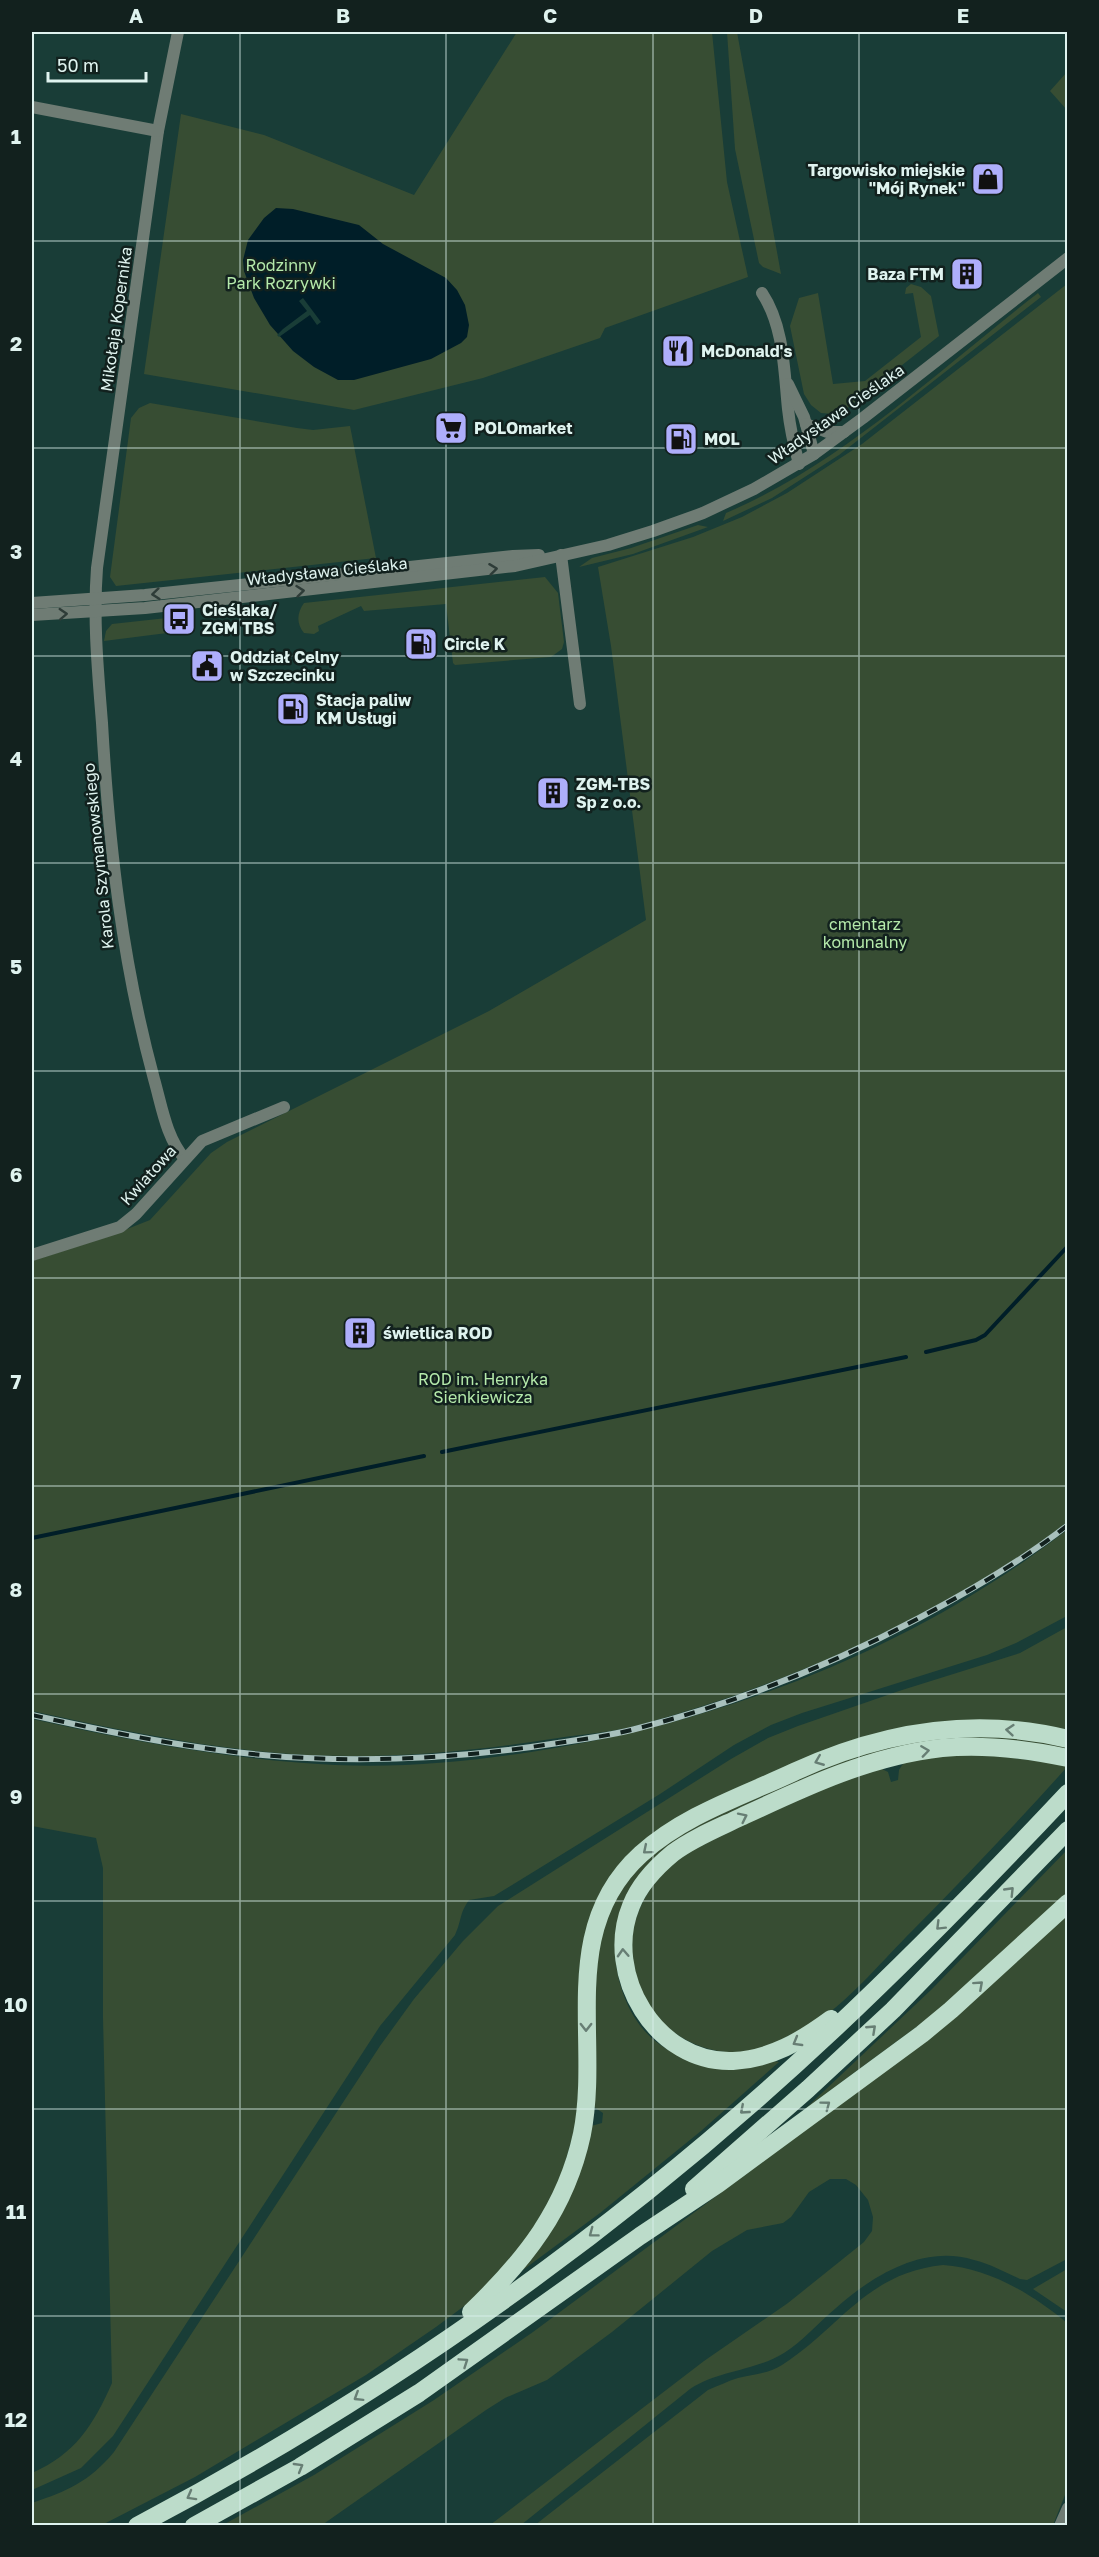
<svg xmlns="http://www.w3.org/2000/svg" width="1099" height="2557" viewBox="0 0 1099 2557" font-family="'Golos Text',sans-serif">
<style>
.green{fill:#374d33}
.water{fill:#001e28}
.pier{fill:#193d37}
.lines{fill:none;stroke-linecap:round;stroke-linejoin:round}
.stream{stroke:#001e28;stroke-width:4}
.minor{stroke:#6f7c74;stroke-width:12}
.tertiary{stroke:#6f7c74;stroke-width:12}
.motorway{stroke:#bcdcca;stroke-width:18}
.rail-casing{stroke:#a8c0bc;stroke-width:6}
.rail{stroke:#12211e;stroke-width:4;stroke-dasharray:11;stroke-linecap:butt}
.oneway{stroke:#2e3c38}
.oneway2{stroke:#677e74}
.grid{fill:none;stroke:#dff3ef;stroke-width:1.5;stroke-opacity:0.55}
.labels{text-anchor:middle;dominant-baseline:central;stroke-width:5;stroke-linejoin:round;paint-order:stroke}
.poi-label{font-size:16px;font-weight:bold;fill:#dff3ef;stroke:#12211e;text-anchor:start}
.park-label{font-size:16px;fill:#b5eaab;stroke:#12211e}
.street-label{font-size:16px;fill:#dff3ef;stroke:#12211e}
.neatline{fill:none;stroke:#dff3ef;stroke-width:2}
.grid-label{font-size:20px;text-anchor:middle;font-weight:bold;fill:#dff3ef}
</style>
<rect width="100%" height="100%" fill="#193d37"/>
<g class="green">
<polygon points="517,32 712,32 727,182 748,277 605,328 600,338 483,378 354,410 144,374 181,114 264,135 414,195"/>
<polygon points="727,32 737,32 781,274 763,267 759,263 735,149"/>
<polygon points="1067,72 1067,110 1050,91"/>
<polygon points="911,284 921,287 931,296 939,336 845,410 834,414 821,413 811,405 804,394 790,326 799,298 818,293 833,384 865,381 921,337 913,293 905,294 906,288"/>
<path d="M1067,284V1522C1024,1557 973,1586 924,1612C834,1661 738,1698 639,1725C613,1732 585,1734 558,1738C475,1751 391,1759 307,1755C214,1750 123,1731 32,1711V1261L112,1235L150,1220L211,1153L227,1142L489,1011L646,920L611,646L598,567L693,537L742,517L787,493L862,444Z"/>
<path d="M1038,293L1041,297L839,455L772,498L723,521L726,513C842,464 940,369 1038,293Z"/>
<polygon points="150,403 297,428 313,430 350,426 376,558 116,586 110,577 131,418 139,408"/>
<polygon points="698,525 708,527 633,554 579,567 592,558 631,548"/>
<path d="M545,577L558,593L564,642L562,649L551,657L455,665L453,663L446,604L364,611L361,606L318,626L319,631L314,634L304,633C296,623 297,613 304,603Z"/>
<polygon points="176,617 175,632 104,641 106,631 112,624"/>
<path d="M1067,1530L1068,1616L1065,1617L1016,1643L987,1655L802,1713L771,1725L734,1745L660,1794L494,1896L469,1900C459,1914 462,1920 455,1935L380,2026L113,2436L81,2468L32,2490V2473C75,2454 93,2426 112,2383L103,2018V1868L96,1838L32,1826V1719C132,1741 231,1760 335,1765C401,1768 466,1762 531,1752C724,1722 913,1649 1067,1530Z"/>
<path d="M1067,1627V1731L926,1724L681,1816L594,1908L585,1935L579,1975L580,2075L576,2124L559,2184L523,2247L475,2298L436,2327L366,2375L195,2477L102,2525H32V2503C67,2491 89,2482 114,2452L380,2046L414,1999L463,1941L498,1906L731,1759L768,1738L798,1726L899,1691L1020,1653Z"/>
<path d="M1005,1736L1067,1746V1751L955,1741L697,1830L616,1928C610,1973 628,2032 673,2052C679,2054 689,2054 696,2054C723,2056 754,2056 779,2062L701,2131L600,2213L523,2270L591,2126L602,2123L603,2113L594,2107L593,1986L603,1924L624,1883L645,1859L695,1825L849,1757L930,1738Z"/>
<path d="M953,1754H984L1068,1765L1067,1767C1017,1823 965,1877 912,1931C884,1959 853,1996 821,2019C811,2026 799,2031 788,2036C780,2040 771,2047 763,2049C704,2065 643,2026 632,1966C626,1934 640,1899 661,1875C682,1850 715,1837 744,1823C788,1803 833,1785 878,1767L888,1772L891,1782L898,1780L899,1770L904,1762Z"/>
<polygon points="1067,1850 1067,1894 957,1997 805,2109 932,1989"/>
<path d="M1067,1911V2259L1027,2280L1020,2279C1005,2272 990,2264 974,2260C923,2244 872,2276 836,2308C819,2322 803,2341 784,2353C755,2371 719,2370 690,2389L521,2525H490L704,2361L788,2303L864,2242L872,2231L873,2217L868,2200L856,2185L846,2179H830L809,2192L791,2217L783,2223L747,2230L712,2251L612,2332L547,2380L505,2398L486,2410L322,2525L221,2526L314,2475L434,2400L533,2332L870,2082Z"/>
<path d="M943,2265C989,2268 1032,2294 1067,2323V2490L1053,2525H535L708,2390C718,2386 728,2381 738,2378C754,2374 768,2374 782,2365C840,2328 866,2273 943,2265Z"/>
<polygon points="1067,2269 1067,2312 1033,2289"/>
</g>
<polygon class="water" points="276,208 293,209 359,225 383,244 446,278 457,290 465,305 469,325 467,337 461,343 431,359 354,380 338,380 314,367 293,351 270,325 254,298 244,271 243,260 248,240 264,218"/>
<polygon class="pier" points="303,298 321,322 317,325 310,315 279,337 277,335 283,329 307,311 299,301"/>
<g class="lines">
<g class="stream">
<polyline points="926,1352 976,1340 985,1335 1068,1246"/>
<polyline points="442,1452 906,1357"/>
<polyline points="32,1538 424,1456"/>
</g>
<g class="minor">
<path d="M178,32L158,131L97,568C93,620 98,672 102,723C109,846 122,961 154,1079C162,1107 166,1137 185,1159"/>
<polyline points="32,107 158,131"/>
<path d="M762,293C784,326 784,370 788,409C790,428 794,446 799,464"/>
<polyline points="788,384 804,417 814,454"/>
<polyline points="806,424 827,432 844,432"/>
<polyline points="561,555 580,704"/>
<polyline points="32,1255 120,1227 136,1214 202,1141 284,1107"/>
<polyline points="1060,2526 1068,2508"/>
</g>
<g class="tertiary">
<polyline points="32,603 145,595 513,556 539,555"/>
<polyline points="32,615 145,608 515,566 608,545 653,531 703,513 754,489 814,454 863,418 1068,258"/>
</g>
<g class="motorway">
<path d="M831,2019C801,2041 771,2059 733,2061C656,2064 603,1974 631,1906C639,1885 656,1867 673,1853C693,1838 718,1828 741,1817C805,1787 870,1756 942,1748C984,1744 1026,1749 1068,1758"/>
<polyline points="694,2189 808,2089 893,2010 1068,1830"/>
<path d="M471,2312C525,2260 566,2209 582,2134C601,2039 557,1930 641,1854C684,1815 743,1796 794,1772C881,1732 974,1716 1068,1739"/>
<path d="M137,2526C389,2393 624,2226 832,2031C913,1955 991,1875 1068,1793"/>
<polyline points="194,2526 300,2467 419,2393 640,2236 718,2184 922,2034 951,2010 1068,1903"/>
</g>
<g class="rail-casing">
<path id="rail" d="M32,1715C122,1735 214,1754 307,1758C391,1762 476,1756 558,1743C585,1739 613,1735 639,1728C736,1703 831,1665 919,1618C970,1591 1022,1561 1068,1525"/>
</g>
<use href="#rail" class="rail"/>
</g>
<defs><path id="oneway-chevron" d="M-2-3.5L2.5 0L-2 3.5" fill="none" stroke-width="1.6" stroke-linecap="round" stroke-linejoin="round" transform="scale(1.5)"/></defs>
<g class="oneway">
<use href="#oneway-chevron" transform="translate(493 569) rotate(-7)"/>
<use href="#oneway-chevron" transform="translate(300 591) rotate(-6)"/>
<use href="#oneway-chevron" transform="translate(156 594) rotate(174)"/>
<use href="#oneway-chevron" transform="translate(63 614) rotate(-3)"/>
</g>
<g class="oneway2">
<use href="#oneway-chevron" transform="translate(1010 1730) rotate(-175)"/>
<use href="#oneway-chevron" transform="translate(925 1751) rotate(-8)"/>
<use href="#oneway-chevron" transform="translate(819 1761) rotate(158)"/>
<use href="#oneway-chevron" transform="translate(743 1817) rotate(-26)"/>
<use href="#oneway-chevron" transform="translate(647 1850) rotate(140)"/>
<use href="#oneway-chevron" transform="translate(1010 1891) rotate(-46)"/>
<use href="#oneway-chevron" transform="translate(940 1926) rotate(135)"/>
<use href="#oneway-chevron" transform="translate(623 1953) rotate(-93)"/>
<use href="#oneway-chevron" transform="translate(979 1985) rotate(-42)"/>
<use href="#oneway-chevron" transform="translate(586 2027) rotate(90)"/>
<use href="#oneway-chevron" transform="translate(872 2029) rotate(-43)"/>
<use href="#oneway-chevron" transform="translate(797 2042) rotate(150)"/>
<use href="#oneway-chevron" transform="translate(826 2105) rotate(-37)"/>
<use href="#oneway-chevron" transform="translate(744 2110) rotate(139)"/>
<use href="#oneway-chevron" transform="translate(593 2233) rotate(143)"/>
<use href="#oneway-chevron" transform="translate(464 2362) rotate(-34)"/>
<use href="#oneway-chevron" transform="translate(358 2397) rotate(148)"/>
<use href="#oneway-chevron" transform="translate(299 2467) rotate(-30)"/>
<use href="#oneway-chevron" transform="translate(191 2496) rotate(151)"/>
</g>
<path class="grid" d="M240,32V2526M446,32V2526M653,32V2526M859,32V2526M32,241H1068M32,448H1068M32,656H1068M32,863H1068M32,1071H1068M32,1278H1068M32,1486H1068M32,1694H1068M32,1901H1068M32,2109H1068M32,2316H1068"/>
<defs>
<g id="shop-square" transform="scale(1.725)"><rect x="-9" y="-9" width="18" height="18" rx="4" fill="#aeaefb" stroke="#12211e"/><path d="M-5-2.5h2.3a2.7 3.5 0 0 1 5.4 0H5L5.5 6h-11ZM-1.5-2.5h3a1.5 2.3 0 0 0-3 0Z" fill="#111"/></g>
<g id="building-square" transform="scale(1.725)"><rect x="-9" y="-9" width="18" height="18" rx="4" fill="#aeaefb" stroke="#12211e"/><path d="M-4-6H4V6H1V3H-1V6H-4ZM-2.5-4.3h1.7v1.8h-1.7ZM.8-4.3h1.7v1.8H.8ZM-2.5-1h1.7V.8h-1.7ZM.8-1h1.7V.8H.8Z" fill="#111"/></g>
<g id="restaurant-square" transform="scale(1.725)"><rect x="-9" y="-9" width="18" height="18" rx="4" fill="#aeaefb" stroke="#12211e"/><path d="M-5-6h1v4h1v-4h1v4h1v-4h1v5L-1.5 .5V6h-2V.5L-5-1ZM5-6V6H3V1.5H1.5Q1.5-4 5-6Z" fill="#111"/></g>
<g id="supermarket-square" transform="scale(1.725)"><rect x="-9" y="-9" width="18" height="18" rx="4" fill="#aeaefb" stroke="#12211e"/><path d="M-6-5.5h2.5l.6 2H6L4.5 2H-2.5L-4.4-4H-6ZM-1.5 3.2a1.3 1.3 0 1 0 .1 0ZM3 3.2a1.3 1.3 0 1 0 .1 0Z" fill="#111"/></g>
<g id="fuel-square" transform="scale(1.725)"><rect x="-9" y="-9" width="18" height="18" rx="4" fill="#aeaefb" stroke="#12211e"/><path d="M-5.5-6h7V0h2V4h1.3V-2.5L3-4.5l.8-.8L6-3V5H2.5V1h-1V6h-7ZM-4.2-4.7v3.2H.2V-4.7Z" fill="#111"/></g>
<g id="bus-square" transform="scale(1.725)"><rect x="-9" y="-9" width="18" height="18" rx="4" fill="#aeaefb" stroke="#12211e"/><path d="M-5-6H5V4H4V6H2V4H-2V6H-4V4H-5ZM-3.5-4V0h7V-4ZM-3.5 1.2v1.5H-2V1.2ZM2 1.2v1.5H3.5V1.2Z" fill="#111"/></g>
<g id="civic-square" transform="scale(1.725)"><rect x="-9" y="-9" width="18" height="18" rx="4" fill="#aeaefb" stroke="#12211e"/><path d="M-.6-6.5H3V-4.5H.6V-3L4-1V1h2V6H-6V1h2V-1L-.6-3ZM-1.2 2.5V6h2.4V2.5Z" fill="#111"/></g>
</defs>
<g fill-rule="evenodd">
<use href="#shop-square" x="988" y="179"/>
<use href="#building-square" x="967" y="274"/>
<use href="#restaurant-square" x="678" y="351"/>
<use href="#supermarket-square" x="451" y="428"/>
<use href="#fuel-square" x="681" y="439"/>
<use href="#bus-square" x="179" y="619"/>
<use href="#fuel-square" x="421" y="644"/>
<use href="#civic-square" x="207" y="666"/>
<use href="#fuel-square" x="293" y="709"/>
<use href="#building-square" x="553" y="793"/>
<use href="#building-square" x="360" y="1333"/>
</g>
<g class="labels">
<g class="poi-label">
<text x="965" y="170" text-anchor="end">Targowisko miejskie<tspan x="965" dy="18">"Mój Rynek"</tspan></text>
<text x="944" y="274" text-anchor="end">Baza FTM</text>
<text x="701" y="351">McDonald's</text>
<text x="474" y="428">POLOmarket</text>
<text x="704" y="439">MOL</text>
<text x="202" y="610">Cieślaka/<tspan x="202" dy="18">ZGM TBS</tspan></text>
<text x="444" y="644">Circle K</text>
<text x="230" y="657">Oddział Celny<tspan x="230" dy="18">w Szczecinku</tspan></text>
<text x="316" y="700">Stacja paliw<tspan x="316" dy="18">KM Usługi</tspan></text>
<text x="576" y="784">ZGM-TBS<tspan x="576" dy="18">Sp z o.o.</tspan></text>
<text x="383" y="1333">świetlica ROD</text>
</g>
<g class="park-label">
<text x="281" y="265">Rodzinny<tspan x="281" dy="18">Park Rozrywki</tspan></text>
<text x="865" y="924">cmentarz<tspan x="865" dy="18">komunalny</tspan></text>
<text x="483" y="1379">ROD im. Henryka<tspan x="483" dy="18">Sienkiewicza</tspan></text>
</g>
<g class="street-label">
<text transform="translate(116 319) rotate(-82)">Mikołaja Kopernika</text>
<text transform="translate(836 414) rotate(-35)">Władysława Cieślaka</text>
<text transform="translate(327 571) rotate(-6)">Władysława Cieślaka</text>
<text transform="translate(98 856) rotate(-96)">Karola Szymanowskiego</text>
<text transform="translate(148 1175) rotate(-48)">Kwiatowa</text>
</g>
</g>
<rect width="1099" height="2557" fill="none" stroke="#12211e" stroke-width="66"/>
<path d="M48 72v9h98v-9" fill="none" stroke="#dff3ef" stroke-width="3"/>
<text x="57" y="72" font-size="18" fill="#dff3ef" stroke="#12211e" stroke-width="4.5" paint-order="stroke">50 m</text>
<rect x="33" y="33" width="1033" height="2491" class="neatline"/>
<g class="grid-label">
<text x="136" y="23">A</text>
<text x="343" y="23">B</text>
<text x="550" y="23">C</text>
<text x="756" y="23">D</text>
<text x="963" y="23">E</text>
<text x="16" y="144">1</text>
<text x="16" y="351">2</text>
<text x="16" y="559">3</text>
<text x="16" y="766">4</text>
<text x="16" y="974">5</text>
<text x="16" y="1182">6</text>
<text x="16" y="1389">7</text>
<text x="16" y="1597">8</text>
<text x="16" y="1804">9</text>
<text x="16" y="2012">10</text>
<text x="16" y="2219">11</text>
<text x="16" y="2427">12</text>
</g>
</svg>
